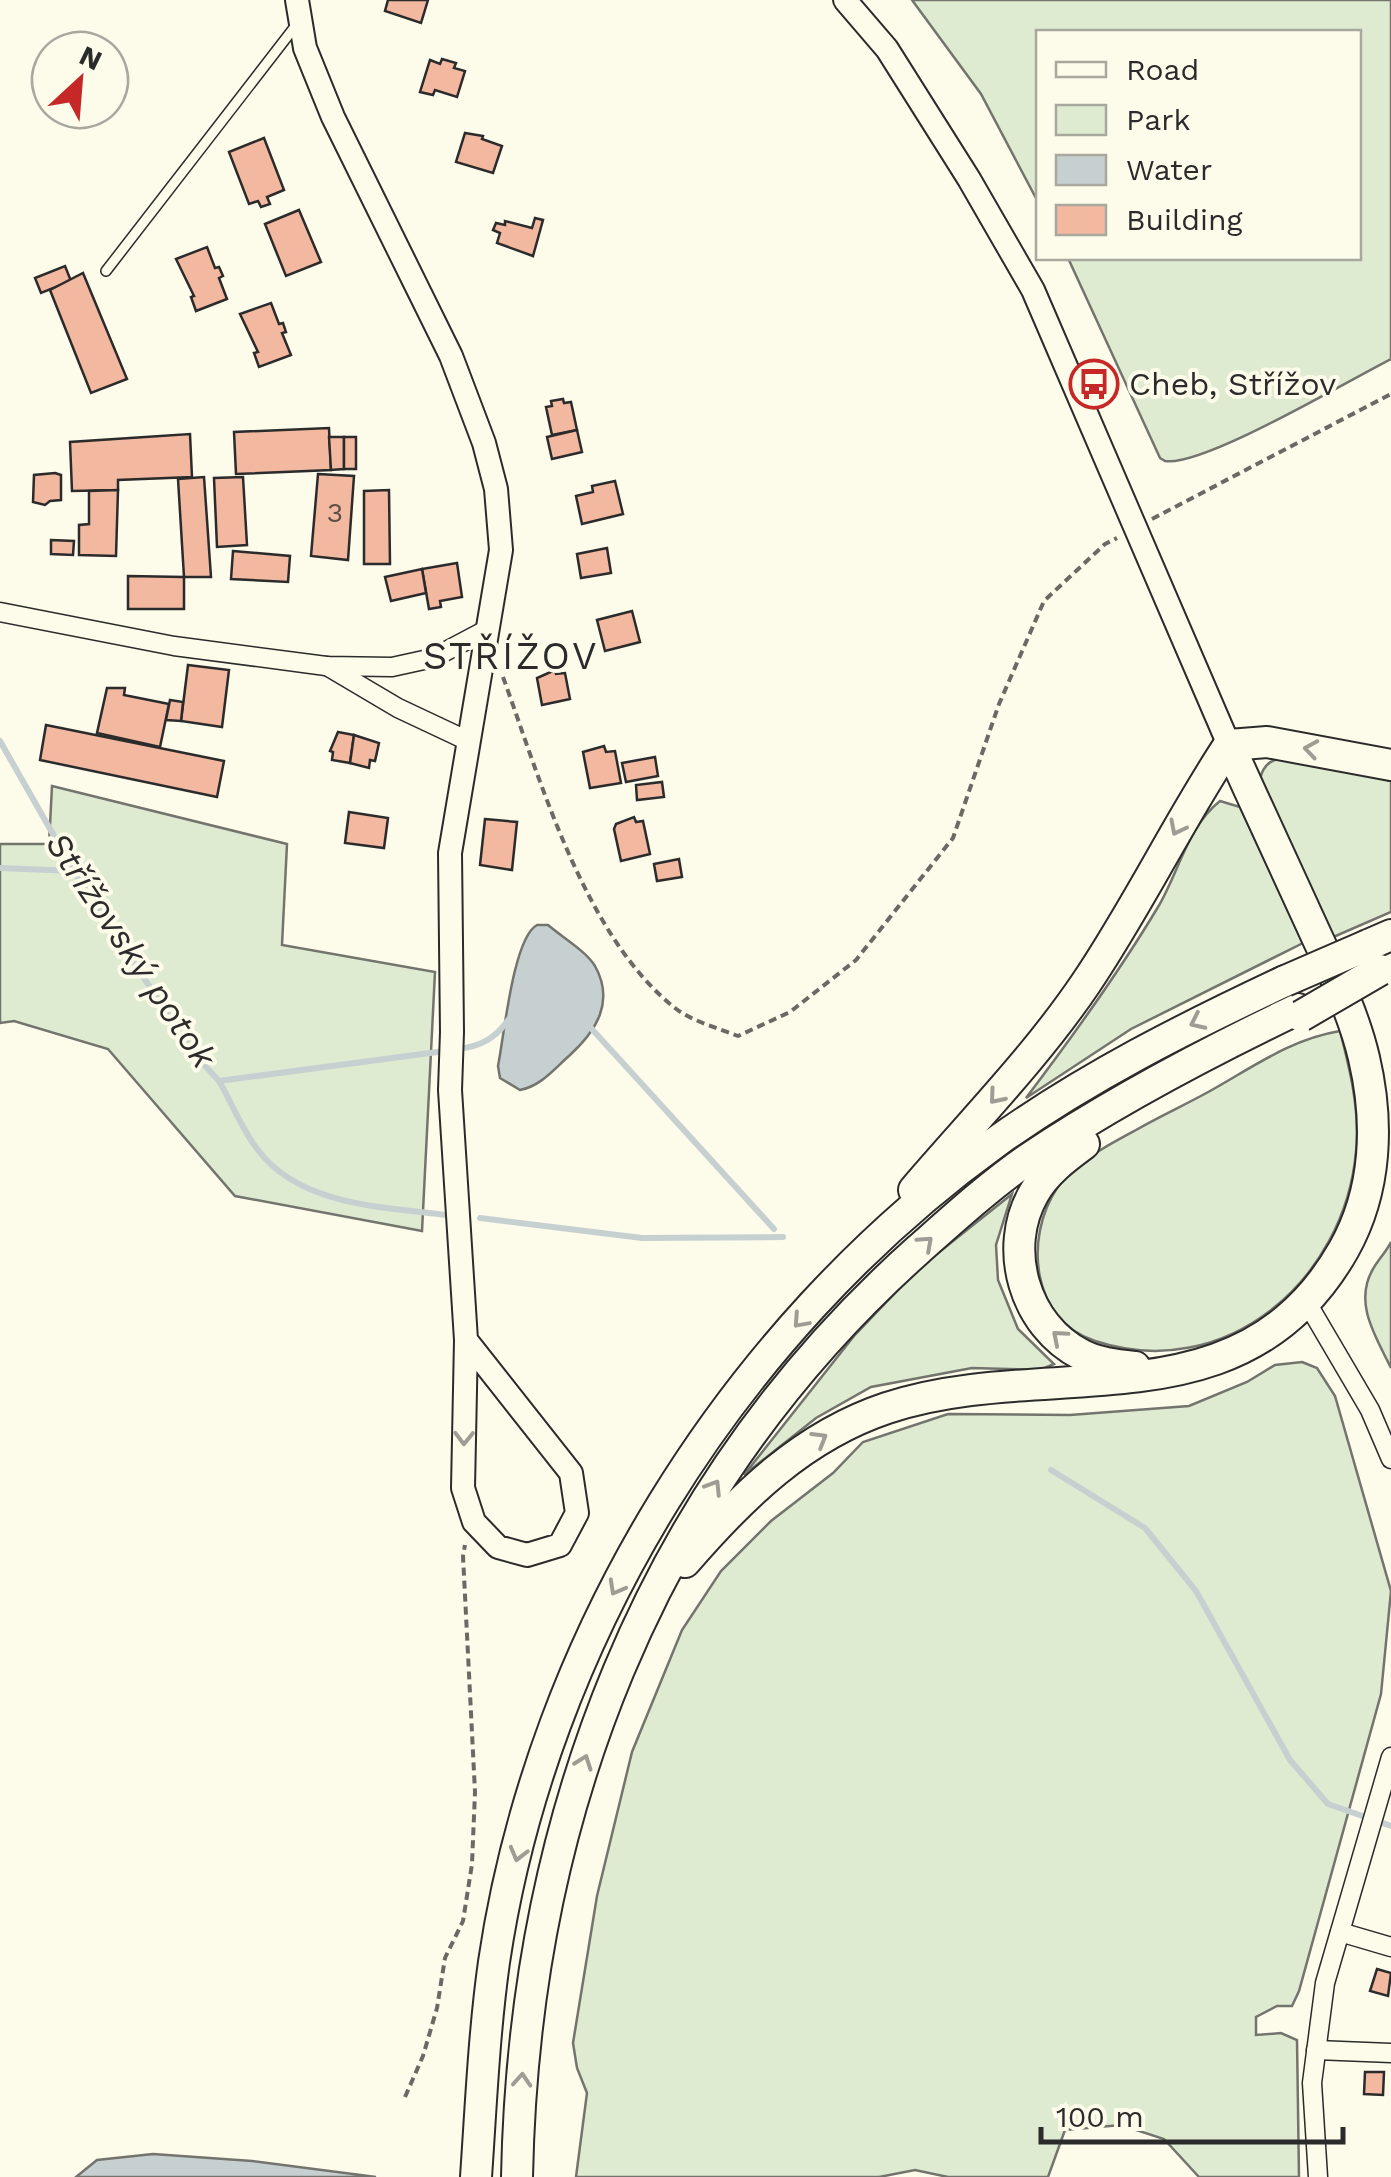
<svg xmlns="http://www.w3.org/2000/svg" width="1391" height="2177" viewBox="0 0 1391 2177" font-family="'Work Sans',sans-serif">
<style>
.green{fill:#deebd1;stroke:#74746e;stroke-width:2.5}
.water{fill:#c7d0d0;stroke:#74746e;stroke-width:2.5}
.lines{fill:none;stroke-linecap:round;stroke-linejoin:round}
.stream{stroke:#c7d0d0;stroke-width:6}
.building{fill:#f2b8a0;stroke:#2b2b2b;stroke-width:2.5}
.service-casing{stroke:#2b2b2b;stroke-width:12}
.minor-casing{stroke:#2b2b2b;stroke-width:21}
.tertiary-casing{stroke:#2b2b2b;stroke-width:26}
.trunk-casing{stroke:#2b2b2b;stroke-width:34}
.path{stroke:#6a6964;stroke-width:4;stroke-dasharray:8 5;stroke-linecap:butt}
.service{stroke:#fdfbea;stroke-width:9}
.minor{stroke:#fdfbea;stroke-width:18}
.tertiary{stroke:#fdfbea;stroke-width:22}
.trunk{stroke:#fdfbea;stroke-width:30}
.trunk-bridge-casing{stroke:#2b2b2b;stroke-width:34;stroke-linecap:butt}
.trunk-bridge{stroke:#fdfbea;stroke-width:30}
.oneway{stroke:#9e9d94}
.labels{text-anchor:middle;dominant-baseline:central;stroke-width:8;stroke-linejoin:round;paint-order:stroke}
.number-label{font-size:28px;fill:#5d4e48}
.poi-label{font-size:32px;fill:#2b2b2b;stroke:#fdfbea;text-anchor:start}
.water-label{font-size:35px;font-style:italic;fill:#2b2b2b;stroke:#fdfbea}
.quarter-label{font-size:38px;letter-spacing:2.5px;fill:#2b2b2b;stroke:#fdfbea}
</style>
<rect width="100%" height="100%" fill="#fdfbea"/>
<g class="green">
<path d="M912,0H1391V359C1349,380 1203,467 1165,461L1160,458L1068,258H1358V32H1038V202L981,94Z"/>
<path d="M1289,757L1391,781V912L1331,938L1260,779C1264,762 1273,759 1289,757Z"/>
<polygon points="52,786 287,844 282,945 435,972 422,1231 235,1196 108,1049 14,1021 0,1023 0,844 49,844"/>
<path d="M1220,801L1240,807L1303,943L1131,1029L1026,1098C1073,1036 1118,974 1158,907C1179,872 1187,827 1220,801Z"/>
<path d="M1340,1031C1350,1070 1360,1110 1356,1151C1345,1280 1226,1384 1095,1341C1031,1320 1024,1238 1057,1188C1073,1163 1110,1144 1136,1130C1160,1116 1185,1105 1210,1091C1253,1067 1291,1039 1340,1031Z"/>
<polygon points="1012,1194 996,1245 998,1280 1018,1329 1054,1364 1040,1370 972,1368 871,1387 816,1418 744,1475 854,1336 918,1269"/>
<path d="M1391,1242V1368C1376,1337 1353,1303 1373,1269C1378,1260 1386,1252 1391,1242Z"/>
<polygon points="1302,1362 1317,1368 1335,1396 1391,1591 1381,1694 1299,1991 1292,2006 1277,2006 1256,2017 1256,2035 1281,2033 1297,2040 1299,2177 1199,2177 1164,2139 1121,2125 1065,2130 1048,2177 948,2177 915,2170 879,2177 576,2177 587,2093 577,2068 573,2043 597,1896 632,1752 682,1630 721,1571 771,1521 833,1473 863,1442 948,1414 1070,1415 1189,1406 1247,1382 1275,1365"/>
</g>
<g class="water">
<path d="M537,925H548C562,937 586,951 595,966C615,1002 596,1031 570,1055C554,1069 541,1086 520,1090L500,1078L498,1066C504,1037 513,938 537,925Z"/>
<polygon points="153,2154 252,2161 376,2177 76,2177 97,2160"/>
</g>
<g class="lines">
<g class="stream">
<polyline points="0,741 74,871 193,1053 219,1081 445,1051"/>
<polyline points="0,868 74,871"/>
<polyline points="590,1027 774,1229"/>
<path d="M458,1049C481,1046 495,1039 509,1019"/>
<path d="M219,1081C232,1103 242,1130 258,1150C300,1206 384,1207 447,1215"/>
<polyline points="480,1218 642,1238 783,1237"/>
<polyline points="1051,1470 1145,1528 1196,1591 1290,1760 1328,1804 1391,1826"/>
</g>
</g>
<g class="building">
<polygon points="388,0 428,0 421,23 385,11"/>
<polygon points="442,59 456,63 454,68 465,71 457,97 435,90 433,95 420,92 430,60 440,64"/>
<polygon points="465,133 483,136 482,139 502,146 493,173 456,162"/>
<polygon points="264,138 284,190 267,197 270,204 261,207 258,201 249,204 229,152"/>
<polygon points="299,210 321,262 286,276 265,224"/>
<polygon points="535,218 543,220 533,256 497,243 500,233 493,230 496,223 505,225 505,221 532,228"/>
<polygon points="207,247 215,268 219,267 223,276 219,278 227,299 196,311 191,297 194,296 176,259"/>
<polygon points="65,266 71,281 41,293 35,278"/>
<polygon points="83,273 127,379 91,393 50,290"/>
<polygon points="271,303 279,324 283,323 286,332 282,333 291,355 259,367 254,353 258,352 240,314"/>
<polygon points="563,399 564,403 571,402 577,430 552,435 546,407 552,406 551,401"/>
<polygon points="329,428 331,470 236,474 234,432"/>
<polygon points="577,430 582,452 552,459 547,437"/>
<polygon points="190,434 192,477 118,480 118,490 72,491 70,442"/>
<polygon points="329,437 344,437 344,469 331,470"/>
<rect x="344" y="437" width="12" height="32"/>
<polygon points="55,473 61,475 61,500 50,501 45,505 33,502 34,475"/>
<polygon points="318,474 354,476 348,560 311,556"/>
<polygon points="204,477 211,577 184,577 178,479"/>
<polygon points="243,477 247,545 217,547 214,478"/>
<polygon points="615,481 623,514 582,524 576,496 593,492 592,486"/>
<polygon points="118,490 116,556 79,555 79,525 89,524 89,491"/>
<polygon points="389,490 390,564 364,564 364,491"/>
<polygon points="51,540 74,541 73,555 51,554"/>
<polygon points="607,548 611,573 581,578 577,554"/>
<polygon points="233,551 290,556 288,582 231,579"/>
<polygon points="457,563 462,597 440,601 441,607 429,609 422,569"/>
<polygon points="422,569 426,593 391,601 385,577"/>
<polygon points="128,576 184,577 184,609 128,609"/>
<polygon points="632,611 640,642 605,651 597,620"/>
<polygon points="188,665 229,670 222,727 181,721"/>
<polygon points="555,670 556,674 565,673 570,699 542,705 537,678"/>
<polygon points="107,688 125,688 124,695 169,704 160,747 97,733"/>
<polygon points="170,700 183,702 181,721 166,720"/>
<polygon points="46,725 224,761 217,797 40,760"/>
<polygon points="338,732 354,735 350,763 332,760 333,752 330,751"/>
<polygon points="354,735 379,743 375,761 370,760 369,768 350,763"/>
<polygon points="604,746 606,752 615,751 621,783 590,788 583,752"/>
<polygon points="655,757 658,776 626,782 622,763"/>
<polygon points="662,782 664,797 637,800 636,785"/>
<polygon points="349,812 388,818 384,848 345,843"/>
<polygon points="634,817 636,822 643,821 650,854 621,861 614,829 616,824"/>
<polygon points="485,819 517,822 512,870 480,865"/>
<polygon points="679,859 682,877 657,881 654,864"/>
<polygon points="1377,1969 1391,1973 1388,1996 1370,1991"/>
<polygon points="1365,2072 1384,2072 1383,2095 1364,2094"/>
</g>
<g class="lines">
<g class="service-casing">
<polyline id="service" points="106,271 297,24"/>
</g>
<g class="minor-casing">
<g id="minor">
<polyline points="0,612 174,646 326,666 392,667 433,658 486,630"/>
<polyline points="327,666 398,708 466,740"/>
<polyline points="1306,1301 1370,1410 1391,1459"/>
<polyline points="1340,1932 1391,1947"/>
<polyline points="1316,2050 1391,2053"/>
<polyline points="1318,2177 1312,2083 1325,1983 1391,1757"/>
</g>
</g>
<g class="tertiary-casing">
<g id="tertiary">
<polyline points="297,0 305,48 333,117 451,356 484,443 496,489 501,550 450,853 452,1032 450,1090 466,1340 463,1488 474,1522 498,1547 527,1555 560,1545 577,1513 571,1473 466,1340"/>
<polyline points="845,0 887,49 969,179 1033,290 1229,745"/>
</g>
</g>
<g class="trunk-casing">
<g id="trunk">
<polyline points="1229,745 1267,742 1391,765"/>
<polyline points="1368,945 1391,935"/>
<path d="M1084,1144C1065,1158 1046,1172 1034,1193C1002,1248 1024,1326 1082,1355C1098,1363 1117,1365 1135,1367"/>
<path d="M914,1190C972,1122 1036,1057 1086,983C1138,906 1178,822 1229,745"/>
<path d="M685,1562C742,1496 803,1436 887,1408C1049,1354 1241,1431 1344,1249C1377,1190 1379,1122 1364,1058C1353,1011 1331,968 1311,924C1284,865 1256,805 1229,745"/>
<path d="M476,2177C481,2105 484,2033 494,1962C542,1638 731,1333 996,1142C1087,1077 1185,1028 1285,981"/>
<path d="M517,2177C524,1820 648,1491 918,1250C953,1219 989,1186 1028,1159C1113,1102 1206,1053 1298,1009"/>
</g>
</g>
<g class="path">
<polyline points="1152,519 1391,394"/>
<path d="M503,677C541,782 585,937 675,1008C691,1021 718,1028 738,1036L790,1012L856,960L953,838L999,704L1044,601L1105,544L1117,538"/>
<polyline points="405,2097 423,2056 437,2008 445,1958 463,1921 472,1864 475,1792 463,1556 465,1545"/>
</g>
<use href="#service" class="service"/>
<use href="#minor" class="minor"/>
<use href="#tertiary" class="tertiary"/>
<use href="#trunk" class="trunk"/>
<g class="trunk-bridge-casing">
<g id="trunk-bridge">
<polyline points="1285,981 1368,945"/>
<polyline points="1301,1016 1380,970"/>
</g>
</g>
<use href="#trunk-bridge" class="trunk-bridge"/>
</g>
<defs><path id="oneway-chevron" d="M-2-3.5L2.5 0L-2 3.5" fill="none" stroke-width="1.6" stroke-linecap="round" stroke-linejoin="round" transform="scale(2.5)"/></defs>
<g class="oneway">
<use href="#oneway-chevron" transform="translate(1311 749) rotate(-171)"/>
<use href="#oneway-chevron" transform="translate(1177 828) rotate(117)"/>
<use href="#oneway-chevron" transform="translate(1197 1022) rotate(155)"/>
<use href="#oneway-chevron" transform="translate(996 1097) rotate(130)"/>
<use href="#oneway-chevron" transform="translate(926 1243) rotate(-42)"/>
<use href="#oneway-chevron" transform="translate(800 1321) rotate(132)"/>
<use href="#oneway-chevron" transform="translate(1059 1337) rotate(-139)"/>
<use href="#oneway-chevron" transform="translate(464 1438) rotate(91)"/>
<use href="#oneway-chevron" transform="translate(820 1439) rotate(-31)"/>
<use href="#oneway-chevron" transform="translate(714 1487) rotate(-58)"/>
<use href="#oneway-chevron" transform="translate(616 1588) rotate(119)"/>
<use href="#oneway-chevron" transform="translate(584 1762) rotate(-70)"/>
<use href="#oneway-chevron" transform="translate(518 1854) rotate(105)"/>
<use href="#oneway-chevron" transform="translate(522 2080) rotate(-86)"/>
</g>
<defs>
<g id="bus-ring" transform="scale(2.5)"><circle r="9.5" fill="#fdfbea" stroke="#c62828" stroke-width="1.5"/><path d="M-5-6H5V4H4V6H2V4H-2V6H-4V4H-5ZM-3.5-4V0h7V-4ZM-3.5 1.2v1.5H-2V1.2ZM2 1.2v1.5H3.5V1.2Z" fill="#c62828"/></g>
</defs>
<g fill-rule="evenodd">
<use href="#bus-ring" x="1094" y="384"/>
</g>
<g class="labels">
<g class="number-label">
<text x="335" y="512">3</text>
</g>
<g class="poi-label">
<text x="1129" y="384">Cheb, Střížov</text>
</g>
<g class="water-label">
<text transform="translate(131 950) rotate(56)">Střížovský potok</text>
</g>
<g class="quarter-label">
<text x="511" y="656">STŘÍŽOV</text>
</g>
</g>
<rect x="1036" y="30" width="325" height="230" fill="#fdfbea" stroke="#a9a89e" stroke-width="2.5"/>
<rect x="1056" y="62" width="50" height="15" fill="#fdfbea" stroke="#a9a89e" stroke-width="2.5"/>
<text x="1126" y="80" font-size="30" fill="#2b2b2b">Road</text>
<rect x="1056" y="105" width="50" height="30" fill="#deebd1" stroke="#a9a89e" stroke-width="2.5"/>
<text x="1126" y="130" font-size="30" fill="#2b2b2b">Park</text>
<rect x="1056" y="155" width="50" height="30" fill="#c7d0d0" stroke="#a9a89e" stroke-width="2.5"/>
<text x="1126" y="180" font-size="30" fill="#2b2b2b">Water</text>
<rect x="1056" y="205" width="50" height="30" fill="#f2b8a0" stroke="#a9a89e" stroke-width="2.5"/>
<text x="1126" y="230" font-size="30" fill="#2b2b2b">Building</text>
<g transform="translate(80 80) rotate(26)"><circle r="48" fill="#fdfbea" stroke="#a9a89e" stroke-width="2.5"/>
<path d="M0-8L18 38L0 25L-18 38Z" fill="#c62828"/>
<text y="-15" font-size="28" font-weight="bold" text-anchor="middle" fill="#2b2b2b">N</text>
</g>
<path d="M1041 2127v15h302v-15" fill="none" stroke="#2b2b2b" stroke-width="5"/>
<text x="1056" y="2127" font-size="30" fill="#2b2b2b" stroke="#fdfbea" stroke-width="8" paint-order="stroke">100 m</text>
</svg>
